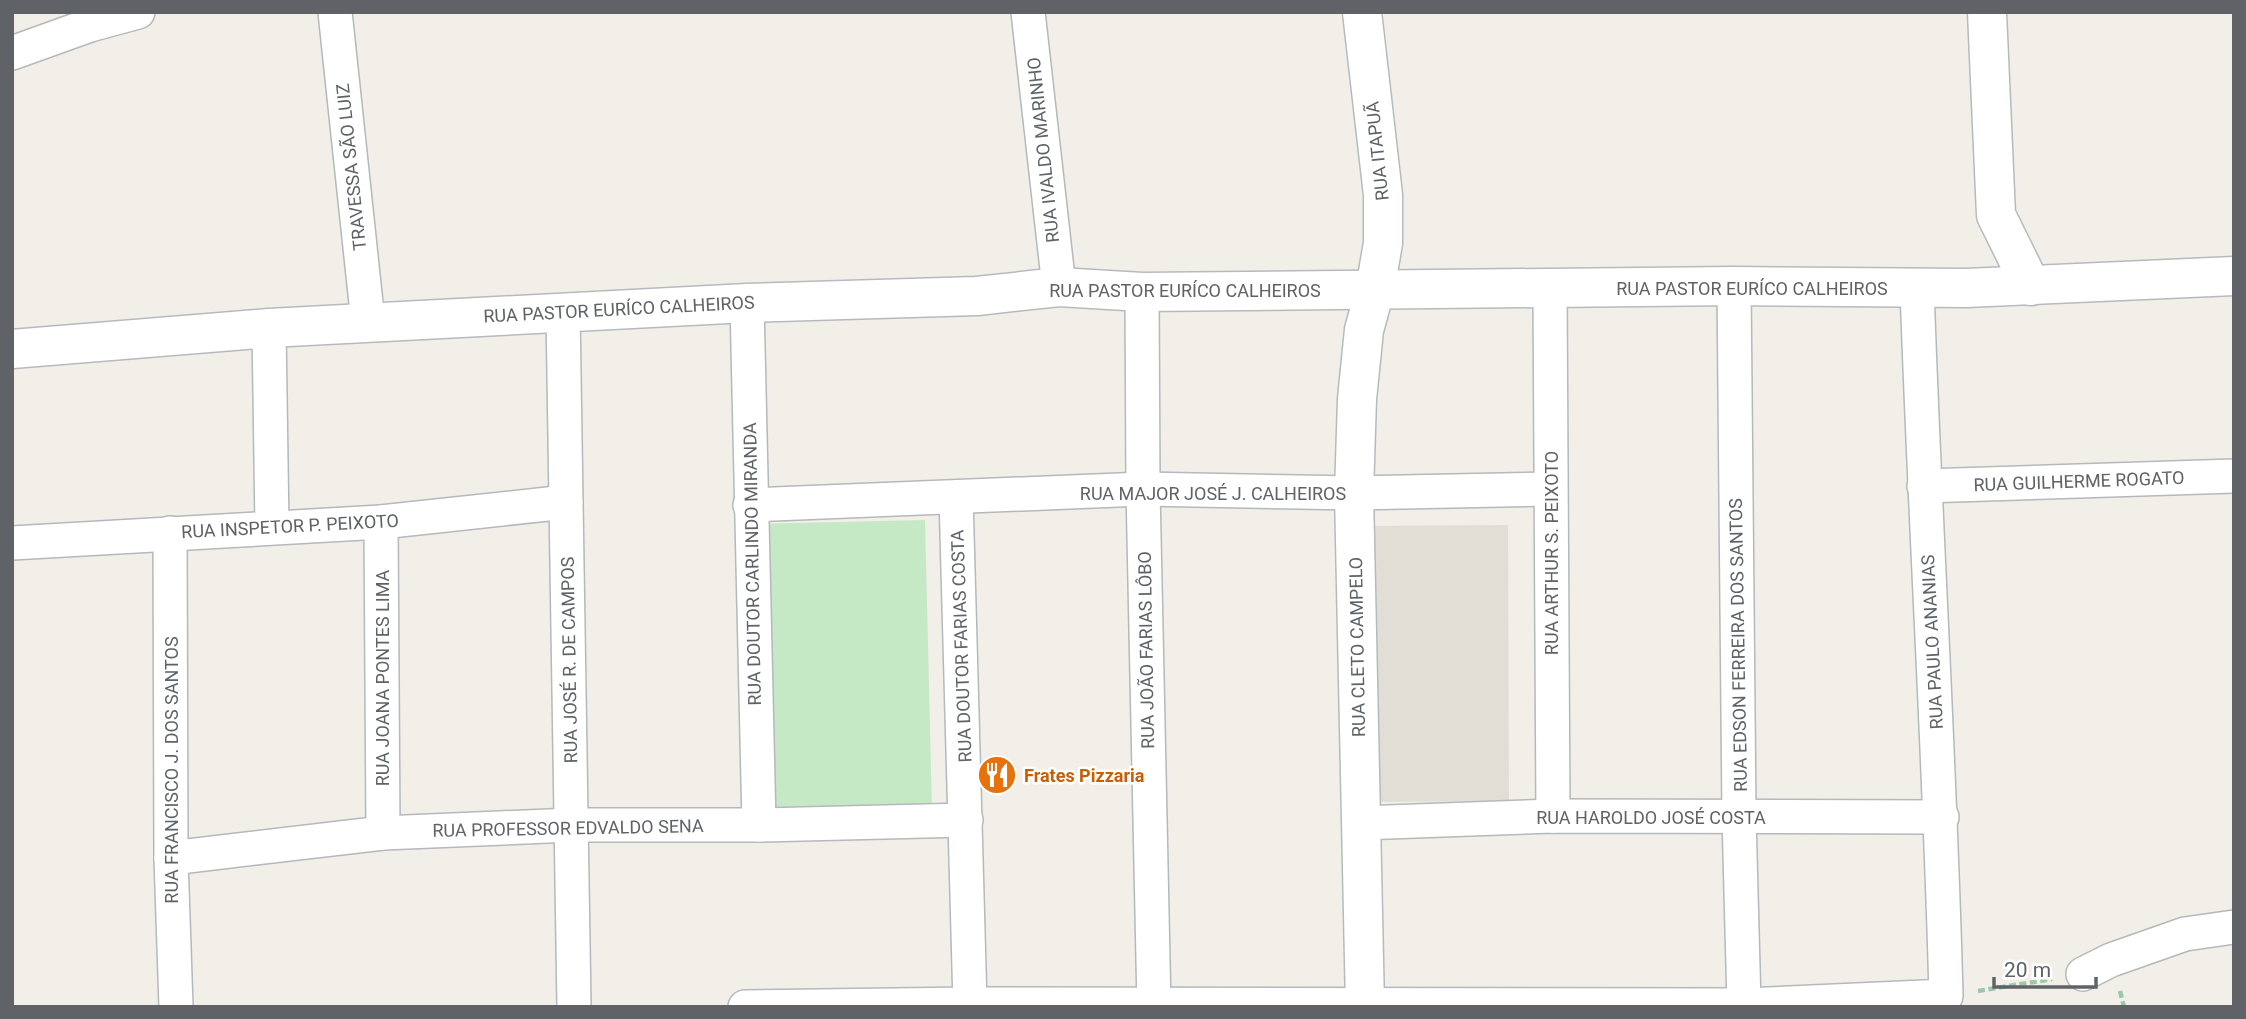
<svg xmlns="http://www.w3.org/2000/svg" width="2246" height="1019" viewBox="0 0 2246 1019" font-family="Roboto,sans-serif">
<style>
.education{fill:#e1ded6}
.green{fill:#c5e8c5}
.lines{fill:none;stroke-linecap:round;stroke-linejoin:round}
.street-casing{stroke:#b5b8bc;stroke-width:36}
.secondary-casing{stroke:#b6babf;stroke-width:41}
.path{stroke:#9cc7a9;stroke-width:4.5;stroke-dasharray:7 3.5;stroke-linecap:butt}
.street{stroke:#fff;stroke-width:33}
.secondary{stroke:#fff;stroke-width:38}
.labels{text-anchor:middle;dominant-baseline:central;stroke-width:5;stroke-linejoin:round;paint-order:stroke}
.street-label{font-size:18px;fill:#5f6368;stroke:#fff}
.food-label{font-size:18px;font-weight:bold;fill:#c56008;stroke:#fff;text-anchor:start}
</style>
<rect width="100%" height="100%" fill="#f1efe8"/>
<polygon class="education" points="1508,525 1509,801 1372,802 1372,526"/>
<polygon class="green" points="925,520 932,812 762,817 755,524"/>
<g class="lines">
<g class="street-casing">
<g id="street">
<polyline points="335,12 368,322"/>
<polyline points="1028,12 1059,287"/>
<polyline points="12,53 90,25 138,12"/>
<polyline points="1734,286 1739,816 1744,1005"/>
<polyline points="1550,289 1553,816"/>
<polyline points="1142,292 1143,489 1154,1007"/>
<polyline points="747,303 759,825"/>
<polyline points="563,312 574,1007"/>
<polyline points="269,328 272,527"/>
<polyline points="1924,486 2234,476"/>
<polyline points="956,497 970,1004"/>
<polyline points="750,505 1143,489 1354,493 1550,489"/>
<polyline points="381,522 383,833"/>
<polyline points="170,533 171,858 176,1007"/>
<polyline points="12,543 381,522 566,502"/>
<polyline points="1360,823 1553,816 1942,817"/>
<polyline points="171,858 383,833 572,825 759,825 966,820"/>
<polyline points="2083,974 2111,960 2185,934 2234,927"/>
<path d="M745,1007L970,1004L1744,1005L1946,996C1940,760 1925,524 1917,288"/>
</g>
</g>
<g class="secondary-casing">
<g id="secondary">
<polyline points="1362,12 1383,195 1383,243 1375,290 1364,330 1357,399 1354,493 1365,1007"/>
<polyline points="1987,12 1996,215 2031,286"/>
<polyline points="12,349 269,328 747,303 977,296 1059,287 1142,292 1734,286 1966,288 2234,276"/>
</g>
</g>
<g class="path">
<polyline points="1978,991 2052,979"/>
<polyline points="2120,991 2124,1007"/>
</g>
<use href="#street" class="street"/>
<use href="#secondary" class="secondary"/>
</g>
<defs>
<g id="restaurant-disc" transform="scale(2.0125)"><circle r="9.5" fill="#e8710a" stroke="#fff"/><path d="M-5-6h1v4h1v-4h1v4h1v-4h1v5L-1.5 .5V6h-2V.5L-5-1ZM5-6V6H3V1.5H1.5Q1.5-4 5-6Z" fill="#fff"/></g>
</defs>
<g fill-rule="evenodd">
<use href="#restaurant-disc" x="997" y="775"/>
</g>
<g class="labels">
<g class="street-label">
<text transform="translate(1043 150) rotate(-96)">RUA IVALDO MARINHO</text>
<text transform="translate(1377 151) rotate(-96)">RUA ITAPUÃ</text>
<text transform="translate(351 167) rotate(-96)">TRAVESSA SÃO LUIZ</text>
<text x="1752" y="288">RUA PASTOR EURÍCO CALHEIROS</text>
<text x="1185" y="290">RUA PASTOR EURÍCO CALHEIROS</text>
<text transform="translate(619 309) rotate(-3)">RUA PASTOR EURÍCO CALHEIROS</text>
<text transform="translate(2079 481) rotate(-2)">RUA GUILHERME ROGATO</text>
<text x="1213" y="493">RUA MAJOR JOSÉ J. CALHEIROS</text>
<text transform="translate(290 526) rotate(-3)">RUA INSPETOR P. PEIXOTO</text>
<text transform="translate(1551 553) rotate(-90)">RUA ARTHUR S. PEIXOTO</text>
<text transform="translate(752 564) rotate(-91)">RUA DOUTOR CARLINDO MIRANDA</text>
<text transform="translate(1932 642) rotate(-93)">RUA PAULO ANANIAS</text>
<text transform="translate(1738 645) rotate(-91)">RUA EDSON FERREIRA DOS SANTOS</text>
<text transform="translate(961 646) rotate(-92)">RUA DOUTOR FARIAS COSTA</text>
<text transform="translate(1357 647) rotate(-91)">RUA CLETO CAMPELO</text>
<text transform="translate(1146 650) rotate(-91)">RUA JOÃO FARIAS LÔBO</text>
<text transform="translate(569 660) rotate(-91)">RUA JOSÉ R. DE CAMPOS</text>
<text transform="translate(382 678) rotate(-90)">RUA JOANA PONTES LIMA</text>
<text transform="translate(171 770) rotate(-90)">RUA FRANCISCO J. DOS SANTOS</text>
<text x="1651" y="817">RUA HAROLDO JOSÉ COSTA</text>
<text transform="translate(568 828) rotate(-1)">RUA PROFESSOR EDVALDO SENA</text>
</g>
<g class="food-label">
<text x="1024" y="775">Frates Pizzaria</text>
</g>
</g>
<rect width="2246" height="1019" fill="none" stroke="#5f6368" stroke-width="28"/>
<path d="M1994 977v10h102v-10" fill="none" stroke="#5f6368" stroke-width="3.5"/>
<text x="2004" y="977" font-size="21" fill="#5f6368" stroke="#ffffff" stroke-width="5" paint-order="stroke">20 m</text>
</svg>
